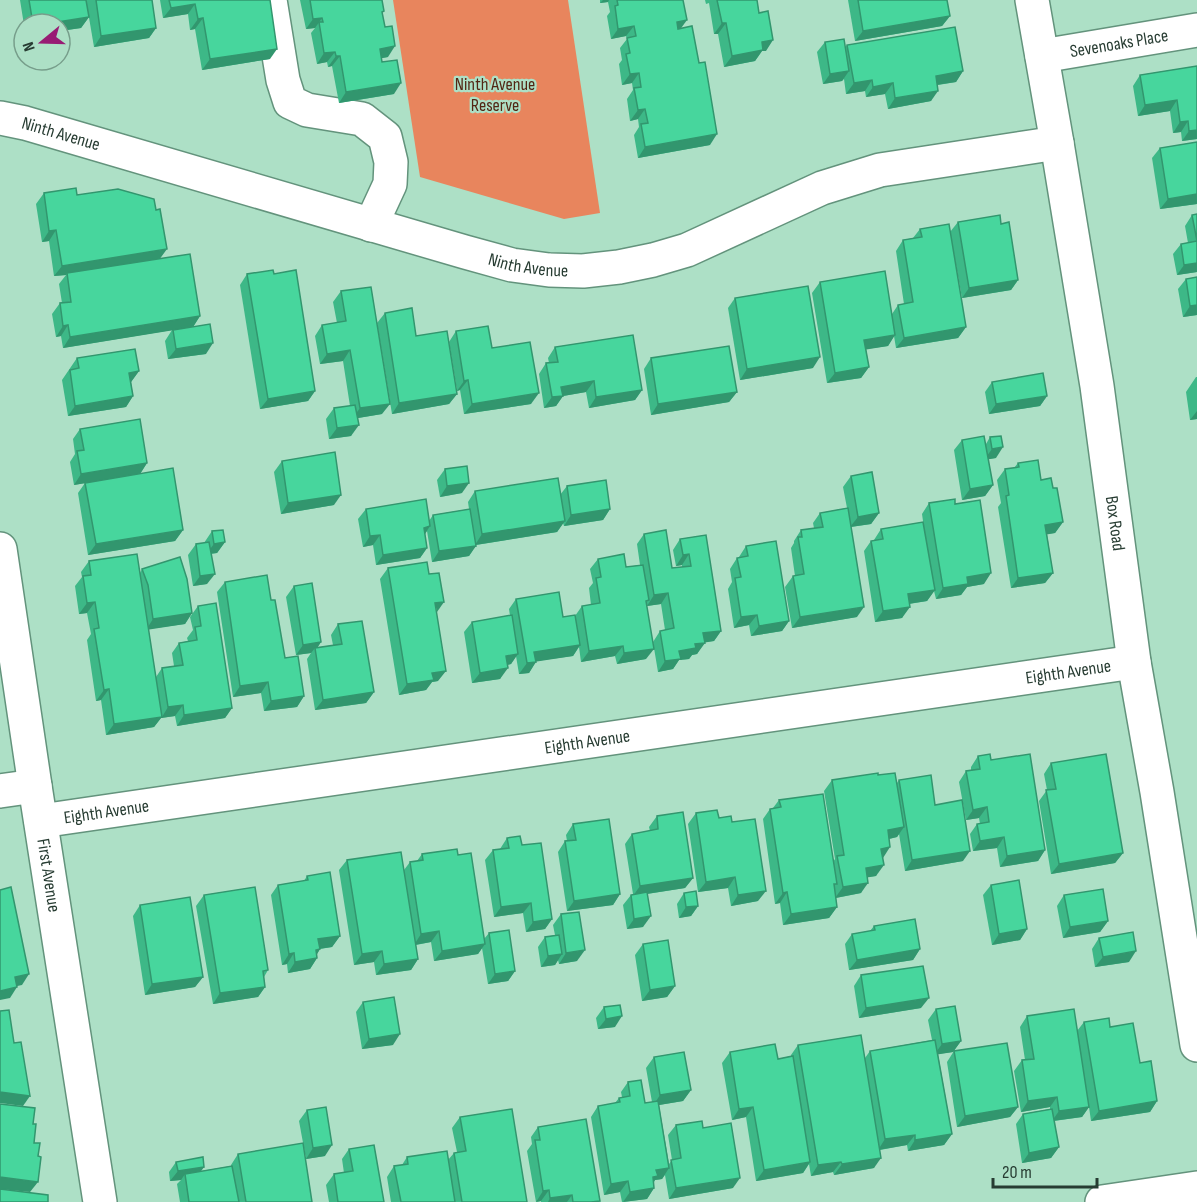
<svg xmlns="http://www.w3.org/2000/svg" width="1197" height="1202" viewBox="0 0 1197 1202" font-family="'Sofia Sans Condensed',sans-serif">
<style>
.green{fill:#e8855d}
.lines{fill:none;stroke-linecap:round;stroke-linejoin:round}
.minor-casing{stroke:#63937c;stroke-width:36}
.minor{stroke:#fff;stroke-width:33}
.wall{fill:#3db887}
.shaded-wall{fill:#32966e}
.building{fill:#47d69d;stroke:#32966e;stroke-width:1.5}
.labels{text-anchor:middle;dominant-baseline:central;stroke-width:4.5;stroke-linejoin:round;paint-order:stroke}
.street-label{font-size:18px;fill:#273c32;stroke:#ade0c6}
.park-label{font-size:18px;fill:#522614;stroke:#ade0c6}
</style>
<rect width="100%" height="100%" fill="#ade0c6"/>
<polygon class="green" points="393,0 568,0 600,213 564,219 420,177"/>
<g class="lines">
<g class="minor-casing">
<g id="minor">
<polyline points="270,0 283,80 290,102 307,110 362,119 385,137 391,162 390,184 371,225"/>
<path id="s1" d="M1032,0L1057,143L1097,386L1134,662L1157,792L1197,1045"/>
<path id="s2" d="M1042,56L1197,30"/>
<path id="s3" d="M0,118L25,123L465,252L512,265L549,270L583,271L619,267L653,260L687,250L822,188L880,170L1057,143"/>
<path id="s4" d="M0,549L35,786L100,1202"/>
<polyline points="0,791 35,786"/>
<path id="s5" d="M41,821L1134,662"/>
<polyline points="1102,1202 1197,1188"/>
</g>
</g>
<use href="#minor" class="minor"/>
</g>
<g class="wall">
<polygon points="20,0 86,0 89,17 81,28 60,31 60,24 24,25"/>
<polygon points="86,0 152,0 156,28 149,38 94,47"/>
<polygon points="160,0 270,0 270,59 202,70 195,29 190,30 188,14 163,18"/>
<polygon points="300,0 382,0 382,14 388,57 381,58 394,94 339,103 332,66 328,67 327,62 317,64 311,33 315,28 306,29"/>
<polygon points="600,0 683,0 681,28 710,145 638,158 634,135 639,127 638,119 630,121 627,99 633,90 632,83 622,85 619,64 622,60 620,48 627,39 626,36 611,39 607,16 610,12 608,2 600,3"/>
<polygon points="705,0 757,0 766,51 762,51 755,61 724,67 718,34 714,34 709,3 706,4"/>
<polygon points="848,0 947,0 950,16 942,26 855,41"/>
<polygon points="825,42 845,48 847,45 963,71 956,82 938,85 931,101 888,109 885,94 866,97 865,91 846,94 844,79 842,81 823,84 817,52"/>
<polygon points="1197,66 1197,139 1182,141 1181,132 1173,133 1170,111 1138,116 1133,86 1140,75"/>
<polygon points="1160,148 1197,204 1160,209 1152,158"/>
<polygon points="44,193 77,195 160,258 200,316 193,327 206,354 168,359 165,341 172,330 63,348 61,336 56,337 52,314 60,303 62,303 59,284 66,275 54,276 49,241 42,242 36,204"/>
<polygon points="1197,214 1197,272 1177,275 1173,254 1181,244 1188,243 1185,226 1192,215"/>
<polygon points="958,222 1001,224 1018,280 1011,290 962,298 950,232"/>
<polygon points="920,229 966,327 958,338 896,348 894,336 888,346 866,349 869,367 861,378 827,383 812,293 820,282 892,314 898,305 904,304 896,251 903,240 913,238"/>
<polygon points="247,274 274,274 315,391 308,401 260,409 240,285"/>
<polygon points="1197,277 1197,317 1197,315 1183,317 1178,289 1186,279"/>
<polygon points="341,291 382,414 358,418 351,436 329,439 326,419 334,408 350,406 343,361 320,364 315,336 322,325 337,323 333,302"/>
<polygon points="735,298 813,368 740,380 728,308"/>
<polygon points="385,313 416,336 457,394 449,404 392,414 377,323"/>
<polygon points="456,331 492,348 531,404 464,414 460,390 457,391 449,342"/>
<polygon points="555,347 642,390 635,400 589,408 586,392 563,396 556,406 544,408 539,374 546,363 549,363 548,358"/>
<polygon points="77,358 139,371 131,382 133,396 126,407 68,416 62,380"/>
<polygon points="651,358 737,392 729,402 651,415 644,369"/>
<polygon points="1196,377 1197,377 1197,421 1197,419 1190,420 1186,392"/>
<polygon points="992,382 1047,396 1040,406 989,414 985,392"/>
<polygon points="80,429 147,463 140,474 183,530 175,541 88,555 78,493 85,483 74,485 70,462 75,454 73,439"/>
<polygon points="990,437 996,458 988,459 993,485 985,496 962,500 954,450 962,440 986,444"/>
<polygon points="282,461 334,505 281,514 274,472"/>
<polygon points="1018,463 1041,480 1063,522 1055,533 1047,534 1053,573 1045,583 1011,588 998,507 1001,503 997,480 1005,469 1014,468"/>
<polygon points="445,469 462,493 440,497 437,480"/>
<polygon points="851,476 879,513 871,524 851,527 857,617 792,628 785,587 793,576 795,576 791,548 794,543 794,541 801,530 814,528 813,523 820,513 847,508 843,487"/>
<polygon points="567,486 610,509 603,520 564,526 563,523 557,532 476,545 469,556 432,562 427,531 425,534 427,548 420,558 376,565 373,545 363,547 358,519 366,509 429,521 433,515 469,509 468,502 475,491 560,495"/>
<polygon points="929,503 955,504 984,584 967,587 961,595 936,599 934,591 927,601 909,604 902,618 875,622 864,551 871,541 874,540 881,529 925,535 922,514"/>
<polygon points="212,531 225,542 217,553 211,554 207,584 193,586 188,555 196,544 204,543"/>
<polygon points="644,534 672,568 682,567 682,565 676,566 673,550 680,539 706,535 721,631 714,641 704,642 697,654 692,655 689,659 679,660 673,669 658,672 653,642 660,631 665,630 661,604 647,606 646,659 617,664 615,656 581,662 579,647 573,656 536,661 529,673 519,674 516,656 511,664 507,665 500,679 472,683 464,632 472,622 510,616 509,609 516,599 563,617 575,616 582,606 591,605 589,588 593,583 590,569 598,559 626,567 640,565 637,544"/>
<polygon points="746,546 789,621 782,631 751,636 749,625 734,628 728,589 732,582 730,569 737,558 739,558 739,557"/>
<polygon points="89,561 140,573 142,569 192,613 185,624 148,629 156,677 162,668 174,666 172,653 179,643 188,641 187,638 193,630 190,617 198,606 232,708 225,718 177,726 175,716 161,718 154,727 106,735 101,700 96,701 87,640 91,634 87,613 79,614 75,586 82,577 81,572"/>
<polygon points="388,568 436,612 438,681 432,682 426,690 399,695 380,579"/>
<polygon points="225,582 271,600 285,658 304,696 297,707 264,711 261,693 233,697 217,592"/>
<polygon points="294,586 321,642 317,648 333,645 331,635 338,624 374,692 366,703 315,710 307,659 311,653 296,655 286,597"/>
<polygon points="978,756 991,760 1045,850 1038,861 1000,867 997,848 973,851 970,834 977,824 980,824 979,818 966,820 959,782 966,771 971,770 971,767"/>
<polygon points="1051,763 1123,853 1115,863 1051,874 1039,801 1047,790 1044,774"/>
<polygon points="878,775 897,783 899,780 935,805 963,861 905,871 899,834 897,837 889,839 876,876 867,877 861,893 836,898 837,907 829,918 783,925 780,903 775,904 763,819 770,809 773,808 779,800 833,862 835,859 824,791 832,780"/>
<polygon points="696,813 732,822 758,901 731,906 728,888 698,892 688,824"/>
<polygon points="657,816 693,878 685,888 647,894 643,927 627,929 623,905 631,895 633,894 625,844 632,834 650,831 649,827"/>
<polygon points="573,824 620,894 613,905 567,911 558,852 565,841 567,841 566,835"/>
<polygon points="507,838 522,845 552,919 545,929 526,932 523,913 494,917 485,860 493,850 500,849"/>
<polygon points="422,854 458,855 484,939 489,933 515,971 508,981 488,984 482,948 478,954 434,961 431,942 416,945 418,959 411,970 376,975 374,962 354,965 339,870 347,860 404,870 410,862 417,861"/>
<polygon points="307,876 340,936 332,947 320,949 317,954 317,958 310,969 288,973 287,964 282,965 271,895 278,885 304,881"/>
<polygon points="991,885 1027,929 1020,940 992,945 983,895"/>
<polygon points="684,893 698,906 691,916 679,918 677,904"/>
<polygon points="204,895 268,970 264,977 265,987 258,997 213,1004 196,906"/>
<polygon points="1064,895 1108,921 1100,932 1063,938 1057,906"/>
<polygon points="140,905 203,977 195,987 145,995 133,916"/>
<polygon points="561,914 577,961 559,964 558,960 555,965 541,967 538,947 545,937 555,935 553,925"/>
<polygon points="874,926 920,949 913,960 849,970 845,944 852,934 870,931"/>
<polygon points="1099,938 1129,962 1095,967 1092,949"/>
<polygon points="643,944 675,986 667,997 642,1001 635,955"/>
<polygon points="861,975 921,1008 859,1018 854,986"/>
<polygon points="363,1002 393,1045 362,1049 356,1012"/>
<polygon points="604,1007 615,1027 598,1029 596,1018"/>
<polygon points="936,1009 961,1041 953,1052 938,1054 952,1134 944,1145 908,1151 907,1145 880,1150 874,1168 834,1175 833,1172 811,1176 809,1164 803,1173 756,1181 746,1117 732,1120 722,1063 730,1052 778,1059 791,1056 791,1055 798,1045 865,1058 870,1051 932,1040 928,1020"/>
<polygon points="1027,1016 1077,1031 1084,1022 1110,1027 1140,1063 1157,1101 1150,1112 1091,1121 1089,1107 1082,1117 1054,1121 1059,1147 1051,1158 1022,1163 1016,1124 1023,1114 1050,1109 1050,1107 1021,1112 1014,1071 1022,1060 1025,1060 1020,1027"/>
<polygon points="954,1051 1018,1107 1010,1117 957,1127 947,1062"/>
<polygon points="654,1057 691,1090 683,1101 659,1105 669,1164 672,1160 668,1135 676,1125 703,1128 733,1188 669,1199 665,1175 662,1179 655,1180 654,1182 654,1188 647,1199 622,1202 620,1192 604,1195 591,1117 598,1106 615,1103 619,1098 622,1097 621,1092 628,1082 645,1103 652,1102 646,1068"/>
<polygon points="307,1110 325,1156 306,1159 299,1121"/>
<polygon points="460,1117 527,1202 391,1202 387,1177 394,1166 402,1165 407,1157 448,1160 454,1153 457,1152 452,1128"/>
<polygon points="538,1127 600,1201 599,1202 541,1202 541,1201 536,1202 527,1151 532,1144 531,1137"/>
<polygon points="349,1149 384,1202 329,1202 326,1185 334,1174 344,1173 342,1159"/>
<polygon points="238,1154 312,1202 180,1202 177,1184 181,1180 170,1181 169,1172 176,1162 201,1171 231,1166 231,1165"/>
</g>
<g class="shaded-wall">
<polygon points="603,0 609,0 608,2 600,3"/>
<polygon points="195,4 188,14 163,18 171,8"/>
<polygon points="950,16 942,26 855,41 863,31"/>
<polygon points="89,17 81,28 60,31 60,24 45,24"/>
<polygon points="203,18 195,29 190,30 198,19"/>
<polygon points="322,18 315,28 306,29 313,19"/>
<polygon points="687,20 679,31 669,33 677,22"/>
<polygon points="722,23 726,23 718,34 714,34"/>
<polygon points="634,26 626,36 611,39 618,29"/>
<polygon points="156,28 149,38 94,47 101,36"/>
<polygon points="773,40 766,51 762,51 755,61 724,67 732,56 762,42"/>
<polygon points="395,46 388,57 372,60 380,49"/>
<polygon points="277,49 270,59 202,70 210,59"/>
<polygon points="335,52 327,62 317,64 324,53"/>
<polygon points="336,56 340,56 332,66 328,67"/>
<polygon points="849,71 842,81 823,84 830,74"/>
<polygon points="963,71 956,82 929,86 936,76"/>
<polygon points="639,73 632,83 622,85 630,74"/>
<polygon points="872,80 865,91 846,94 854,83"/>
<polygon points="401,83 394,94 339,103 346,92"/>
<polygon points="893,83 885,94 866,97 873,87"/>
<polygon points="938,91 931,101 888,109 895,98"/>
<polygon points="1177,100 1170,111 1138,116 1145,105"/>
<polygon points="645,109 638,119 630,121 638,110"/>
<polygon points="1188,121 1181,132 1173,133 1180,122"/>
<polygon points="1197,130 1197,139 1182,141 1189,131"/>
<polygon points="717,134 710,145 638,158 645,147"/>
<polygon points="1197,194 1197,204 1160,209 1168,199"/>
<polygon points="56,230 49,241 42,242 49,231"/>
<polygon points="167,249 159,260 67,273 66,275 54,276 62,266"/>
<polygon points="1197,263 1197,272 1177,275 1184,265"/>
<polygon points="1018,280 1011,290 962,298 969,288"/>
<polygon points="1197,305 1197,315 1183,317 1190,306"/>
<polygon points="200,316 193,327 63,348 70,337"/>
<polygon points="68,325 61,336 56,337 63,326"/>
<polygon points="966,327 958,338 896,348 904,338"/>
<polygon points="895,335 888,346 857,351 864,340"/>
<polygon points="213,343 206,354 168,359 176,349"/>
<polygon points="350,350 343,361 320,364 327,354"/>
<polygon points="820,357 813,368 740,380 747,369"/>
<polygon points="869,367 861,378 827,383 835,373"/>
<polygon points="139,371 131,382 122,383 129,373"/>
<polygon points="468,380 460,390 457,391 464,381"/>
<polygon points="594,381 586,392 563,396 556,406 544,408 552,397 561,387"/>
<polygon points="642,390 635,400 589,408 596,397"/>
<polygon points="315,391 308,401 260,409 268,399"/>
<polygon points="737,392 729,402 651,415 658,404"/>
<polygon points="539,393 531,404 464,414 472,404"/>
<polygon points="457,394 449,404 392,414 399,403"/>
<polygon points="133,396 126,407 68,416 75,406"/>
<polygon points="1047,396 1040,406 989,414 996,404"/>
<polygon points="390,404 382,414 352,419 360,408"/>
<polygon points="1197,411 1197,419 1190,420"/>
<polygon points="359,425 351,436 329,439 337,428"/>
<polygon points="1003,447 996,458 984,460 992,449"/>
<polygon points="147,463 140,474 74,485 81,474"/>
<polygon points="469,483 462,493 440,497 447,486"/>
<polygon points="993,485 985,496 962,500 970,489"/>
<polygon points="341,495 334,505 281,514 288,503"/>
<polygon points="610,509 603,520 564,526 571,515"/>
<polygon points="879,513 871,524 850,527 858,517"/>
<polygon points="565,521 557,532 475,545 482,534"/>
<polygon points="1063,522 1055,533 1038,536 1045,525"/>
<polygon points="430,526 423,537 424,528"/>
<polygon points="183,530 175,541 88,555 96,544"/>
<polygon points="380,535 373,545 363,547 370,536"/>
<polygon points="225,542 217,553 206,554 214,544"/>
<polygon points="476,546 469,556 432,562 439,551"/>
<polygon points="427,548 420,558 376,565 383,555"/>
<polygon points="689,554 682,565 676,566 683,555"/>
<polygon points="991,573 984,584 967,587 961,595 936,599 943,588 967,577"/>
<polygon points="1053,573 1045,583 1011,588 1018,578"/>
<polygon points="215,574 207,584 193,586 200,576"/>
<polygon points="935,590 927,601 901,605 908,594"/>
<polygon points="668,593 661,604 647,606 654,595"/>
<polygon points="95,602 87,613 79,614 87,603"/>
<polygon points="444,602 437,612 435,603"/>
<polygon points="864,607 857,617 792,628 800,617"/>
<polygon points="910,607 902,618 875,622 883,611"/>
<polygon points="192,613 185,624 146,630 153,619"/>
<polygon points="757,615 749,625 734,628 741,617"/>
<polygon points="789,621 782,631 751,636 759,626"/>
<polygon points="721,631 714,641 696,644 703,633"/>
<polygon points="321,642 315,651 315,648 311,653 296,655 303,645"/>
<polygon points="705,643 697,654 692,655 689,659 679,660 673,669 658,672 665,661 679,651 695,644"/>
<polygon points="580,645 573,656 527,663 534,652"/>
<polygon points="623,646 615,656 581,662 589,651"/>
<polygon points="654,649 646,659 617,664 624,653"/>
<polygon points="518,654 511,664 498,667 506,656"/>
<polygon points="536,662 529,673 519,674 527,663"/>
<polygon points="508,668 500,679 472,683 480,673"/>
<polygon points="446,671 438,681 432,682 426,690 399,695 407,684 432,673"/>
<polygon points="268,682 261,693 233,697 240,686"/>
<polygon points="109,689 101,700 96,701 104,690"/>
<polygon points="374,692 366,703 315,710 323,700"/>
<polygon points="304,696 297,707 264,711 271,701"/>
<polygon points="183,705 175,716 161,718 154,727 106,735 114,724 162,717 168,707"/>
<polygon points="232,708 225,718 177,726 184,715"/>
<polygon points="987,807 979,818 966,820 973,810"/>
<polygon points="904,827 897,837 880,841 888,830"/>
<polygon points="1004,837 997,848 973,851 980,841"/>
<polygon points="890,847 883,858 881,849"/>
<polygon points="1045,850 1038,861 1000,867 1007,856"/>
<polygon points="970,851 963,861 905,871 912,860"/>
<polygon points="1123,853 1115,863 1051,874 1059,864"/>
<polygon points="884,865 876,876 858,879 866,868"/>
<polygon points="735,877 728,888 698,892 706,882"/>
<polygon points="693,878 685,888 633,896 640,886"/>
<polygon points="868,883 861,893 835,898 843,887"/>
<polygon points="766,891 758,901 731,906 738,895"/>
<polygon points="787,892 780,903 775,904 783,893"/>
<polygon points="620,894 613,905 567,911 574,901"/>
<polygon points="531,903 523,913 494,917 501,907"/>
<polygon points="698,906 691,916 679,918 686,907"/>
<polygon points="837,907 829,918 783,925 791,914"/>
<polygon points="651,916 643,927 627,929 634,919"/>
<polygon points="552,919 545,929 526,932 533,922"/>
<polygon points="1108,921 1100,932 1063,938 1070,927"/>
<polygon points="1027,929 1020,940 992,945 999,934"/>
<polygon points="439,931 431,942 414,945 421,934"/>
<polygon points="340,936 332,947 311,950 318,939"/>
<polygon points="485,944 478,954 434,961 442,951"/>
<polygon points="320,949 314,959 317,958 310,969 288,973 295,962 316,950"/>
<polygon points="920,949 913,960 849,970 857,960"/>
<polygon points="585,950 577,961 559,964 566,953"/>
<polygon points="382,951 374,962 354,965 362,954"/>
<polygon points="1136,951 1129,962 1095,967 1103,957"/>
<polygon points="294,953 287,964 282,965 289,954"/>
<polygon points="562,954 555,965 541,967 548,956"/>
<polygon points="418,959 411,970 376,975 384,964"/>
<polygon points="515,971 508,981 488,984 495,974"/>
<polygon points="29,974 22,985 8,988 15,977"/>
<polygon points="203,977 195,987 145,995 152,984"/>
<polygon points="675,986 667,997 642,1001 650,990"/>
<polygon points="17,987 10,998 0,1000 0,991"/>
<polygon points="265,987 258,997 213,1004 220,993"/>
<polygon points="929,998 921,1008 859,1018 866,1008"/>
<polygon points="622,1016 615,1027 598,1029 606,1019"/>
<polygon points="400,1034 393,1045 362,1049 369,1039"/>
<polygon points="961,1041 953,1052 934,1055 942,1044"/>
<polygon points="691,1090 683,1101 653,1106 660,1095"/>
<polygon points="0,1092 30,1096 23,1106 0,1103"/>
<polygon points="1057,1097 1050,1107 1021,1112 1028,1101"/>
<polygon points="1157,1101 1150,1112 1091,1121 1099,1111"/>
<polygon points="753,1107 746,1117 732,1120 739,1109"/>
<polygon points="1018,1107 1010,1117 957,1127 965,1116"/>
<polygon points="1089,1107 1082,1117 1052,1121 1059,1111"/>
<polygon points="952,1134 944,1145 908,1151 915,1140"/>
<polygon points="915,1135 907,1145 878,1150 885,1139"/>
<polygon points="332,1145 325,1156 306,1159 313,1148"/>
<polygon points="1059,1147 1051,1158 1022,1163 1029,1153"/>
<polygon points="881,1158 874,1168 834,1175 842,1164"/>
<polygon points="810,1162 803,1173 756,1181 764,1170"/>
<polygon points="841,1162 833,1172 811,1176 818,1165"/>
<polygon points="204,1167 197,1177 185,1174 181,1180 170,1181 178,1171"/>
<polygon points="669,1168 662,1179 655,1180 650,1187 656,1170"/>
<polygon points="0,1177 38,1182 30,1192 0,1189"/>
<polygon points="740,1178 733,1188 669,1199 676,1188"/>
<polygon points="628,1181 620,1192 604,1195 611,1184"/>
<polygon points="654,1188 647,1199 623,1202 630,1192"/>
<polygon points="549,1190 541,1201 536,1202 543,1191"/>
<polygon points="572,1195 567,1202 548,1202 550,1198"/>
</g>
<g class="building">
<polygon points="29,0 86,0 89,17 45,24 33,24"/>
<polygon points="96,0 152,0 156,28 101,36"/>
<polygon points="169,0 270,0 277,49 210,59 203,18 198,19 195,4 171,8"/>
<polygon points="310,0 382,0 384,11 382,12 385,27 392,26 395,46 380,49 382,62 397,60 401,83 346,92 340,56 336,56 335,52 324,53 319,22 323,22 322,18 313,19"/>
<polygon points="617,0 683,0 687,20 677,22 678,29 692,26 699,63 705,62 717,134 645,147 641,124 648,123 645,109 638,110 634,88 641,87 639,73 630,74 626,54 630,53 627,38 636,36 634,26 618,29 615,6 618,5"/>
<polygon points="717,0 757,0 759,13 768,11 773,40 762,42 763,50 732,56 726,23 722,23"/>
<polygon points="858,0 947,0 950,16 863,31"/>
<polygon points="955,27 963,71 936,76 938,91 895,98 893,83 873,87 872,80 854,83 847,45"/>
<polygon points="844,39 849,71 830,74 825,42"/>
<polygon points="1197,66 1197,130 1189,131 1188,121 1180,122 1177,100 1145,105 1140,75"/>
<polygon points="1197,142 1197,194 1168,199 1160,148"/>
<polygon points="76,188 77,195 118,189 154,199 156,210 160,209 167,249 62,266 56,230 49,231 44,193"/>
<polygon points="1197,214 1197,241 1192,215"/>
<polygon points="1000,215 1001,224 1009,222 1018,280 969,288 958,222"/>
<polygon points="949,224 966,327 904,338 898,305 913,302 903,240 922,237 920,229"/>
<polygon points="1197,241 1197,263 1184,265 1181,244"/>
<polygon points="190,254 200,316 70,337 68,325 63,326 60,303 71,302 67,273"/>
<polygon points="273,270 274,274 296,270 315,391 268,399 247,274"/>
<polygon points="885,271 895,335 864,340 869,367 835,373 820,282"/>
<polygon points="1197,277 1197,305 1190,306 1186,279"/>
<polygon points="808,286 820,357 747,369 735,298"/>
<polygon points="371,287 390,404 360,408 350,350 327,354 322,325 346,321 341,291"/>
<polygon points="412,308 416,336 447,331 457,394 399,403 385,313"/>
<polygon points="210,324 213,343 176,349 173,330"/>
<polygon points="488,326 492,348 530,342 539,393 472,404 468,380 464,381 456,331"/>
<polygon points="633,335 642,390 596,397 594,381 561,387 563,396 552,397 546,363 558,362 555,347"/>
<polygon points="729,346 737,392 658,404 651,358"/>
<polygon points="135,349 139,371 129,373 133,396 75,406 70,370 79,368 77,358"/>
<polygon points="1043,373 1047,396 996,404 992,382"/>
<polygon points="355,405 359,425 337,428 334,408"/>
<polygon points="140,419 147,463 81,474 77,451 84,450 80,429"/>
<polygon points="984,436 993,485 970,489 962,440"/>
<polygon points="1001,436 1003,447 992,449 990,437"/>
<polygon points="335,452 341,495 288,503 282,461"/>
<polygon points="1038,460 1041,480 1051,478 1053,488 1057,488 1063,522 1045,525 1053,573 1018,578 1006,496 1009,495 1005,469 1019,467 1018,463"/>
<polygon points="467,466 469,483 447,486 445,469"/>
<polygon points="173,468 183,530 96,544 85,483"/>
<polygon points="872,472 879,513 858,517 851,476"/>
<polygon points="558,478 565,521 482,534 475,491"/>
<polygon points="606,480 610,509 571,515 567,486"/>
<polygon points="426,499 430,526 424,528 427,548 383,555 380,535 370,536 366,509"/>
<polygon points="955,499 955,504 980,500 991,573 967,577 968,584 943,588 929,503"/>
<polygon points="848,508 864,607 800,617 793,576 804,574 798,537 802,537 801,530 823,527 820,513"/>
<polygon points="470,509 476,546 439,551 433,515"/>
<polygon points="923,522 935,590 908,594 910,607 883,611 871,541 883,539 881,529"/>
<polygon points="223,530 225,542 214,544 212,531"/>
<polygon points="666,530 672,568 691,566 689,554 683,555 680,539 706,535 721,631 703,633 705,643 695,644 696,648 679,651 681,659 665,661 660,631 674,628 668,593 654,595 644,534"/>
<polygon points="776,541 789,621 759,626 757,615 741,617 735,578 741,577 737,558 748,556 746,546"/>
<polygon points="209,542 215,574 200,576 196,544"/>
<polygon points="137,554 162,717 114,724 109,689 104,690 94,629 99,628 95,602 87,603 83,576 91,575 89,561"/>
<polygon points="624,554 626,567 643,565 649,600 646,601 654,649 624,653 623,646 589,651 582,606 600,603 596,578 601,577 598,559"/>
<polygon points="180,557 187,579 192,613 153,619 148,585 142,569"/>
<polygon points="427,562 429,574 439,573 444,602 435,603 446,671 432,673 434,680 407,684 388,568"/>
<polygon points="267,575 271,600 275,600 285,658 298,656 304,696 271,701 268,682 240,686 225,582"/>
<polygon points="312,583 321,642 303,645 294,586"/>
<polygon points="559,592 563,617 575,615 580,645 534,652 536,662 527,663 516,599"/>
<polygon points="216,603 232,708 184,715 183,705 168,707 162,668 183,665 179,643 197,640 195,627 201,626 198,606"/>
<polygon points="512,615 518,654 506,656 508,668 480,673 472,622"/>
<polygon points="362,621 374,692 323,700 315,648 342,644 338,624"/>
<polygon points="990,754 991,760 1030,754 1045,850 1007,856 1004,837 980,841 977,824 989,822 987,807 973,810 966,771 980,769 978,756"/>
<polygon points="1106,754 1123,853 1059,864 1046,790 1056,789 1051,763"/>
<polygon points="878,773 878,775 895,773 904,827 888,830 890,847 881,849 884,865 866,868 868,883 843,887 837,856 844,855 832,780"/>
<polygon points="931,775 935,805 962,800 970,851 912,860 899,780"/>
<polygon points="823,794 837,884 834,884 837,907 791,914 787,892 783,893 770,809 781,807 779,800"/>
<polygon points="717,810 719,818 731,816 732,822 755,819 766,891 738,895 735,877 706,882 696,813"/>
<polygon points="683,812 693,878 640,886 632,834 658,829 657,816"/>
<polygon points="609,819 620,894 574,901 565,841 576,840 573,824"/>
<polygon points="520,836 522,845 541,843 552,919 533,922 531,903 501,907 493,850 509,848 507,838"/>
<polygon points="457,849 458,855 471,853 485,944 442,951 439,931 421,934 410,862 423,860 422,854"/>
<polygon points="401,852 418,959 384,964 382,951 362,954 347,860"/>
<polygon points="330,872 340,936 318,939 320,949 316,950 317,958 295,962 294,953 289,954 278,885 308,880 307,876"/>
<polygon points="1019,880 1027,929 999,934 991,885"/>
<polygon points="11,887 29,974 15,977 17,987 0,991 0,890"/>
<polygon points="255,887 268,970 263,971 265,987 220,993 204,895"/>
<polygon points="1103,889 1108,921 1070,927 1064,895"/>
<polygon points="696,891 698,906 686,907 684,893"/>
<polygon points="647,892 651,916 634,919 631,895"/>
<polygon points="190,897 203,977 152,984 140,905"/>
<polygon points="579,912 585,950 566,953 561,914"/>
<polygon points="915,919 920,949 857,960 852,934 875,930 874,926"/>
<polygon points="509,930 515,971 495,974 489,933"/>
<polygon points="1133,932 1136,951 1103,957 1099,938"/>
<polygon points="559,935 562,954 548,956 545,937"/>
<polygon points="668,940 675,986 650,990 643,944"/>
<polygon points="923,966 929,998 866,1008 861,975"/>
<polygon points="394,997 400,1034 369,1039 363,1002"/>
<polygon points="620,1005 622,1016 606,1019 604,1007"/>
<polygon points="955,1006 961,1041 942,1044 936,1009"/>
<polygon points="1074,1009 1089,1107 1059,1111 1057,1097 1028,1101 1022,1060 1034,1059 1027,1016"/>
<polygon points="9,1010 14,1043 21,1042 30,1096 0,1092 0,1011"/>
<polygon points="1109,1018 1110,1027 1133,1023 1140,1063 1151,1061 1157,1101 1099,1111 1084,1022"/>
<polygon points="861,1035 881,1158 842,1164 841,1162 818,1165 798,1045"/>
<polygon points="935,1040 952,1134 915,1140 915,1135 885,1139 870,1051"/>
<polygon points="1007,1043 1018,1107 965,1116 954,1051"/>
<polygon points="775,1044 778,1059 793,1056 810,1162 764,1170 753,1107 739,1109 730,1052"/>
<polygon points="684,1052 691,1090 660,1095 654,1057"/>
<polygon points="641,1080 645,1103 658,1101 669,1168 656,1170 658,1176 653,1177 654,1188 630,1192 628,1181 611,1184 598,1106 620,1102 619,1098 630,1096 628,1082"/>
<polygon points="0,1104 35,1108 33,1124 36,1124 34,1143 40,1143 38,1156 41,1157 38,1182 0,1177"/>
<polygon points="326,1107 332,1145 313,1148 307,1110"/>
<polygon points="512,1109 527,1202 462,1202 454,1153 466,1151 460,1117"/>
<polygon points="1052,1109 1059,1147 1029,1153 1023,1114"/>
<polygon points="586,1119 600,1201 591,1202 573,1202 572,1195 550,1198 549,1190 543,1191 535,1140 540,1140 538,1127"/>
<polygon points="702,1121 703,1128 731,1123 740,1178 676,1188 671,1160 681,1158 676,1125"/>
<polygon points="303,1143 312,1202 246,1202 238,1154"/>
<polygon points="374,1145 384,1202 338,1202 334,1174 353,1171 349,1149"/>
<polygon points="447,1151 455,1202 401,1202 394,1166 408,1164 407,1157"/>
<polygon points="203,1157 204,1167 178,1171 176,1162"/>
<polygon points="232,1166 239,1202 189,1202 185,1174"/>
<polygon points="0,1189 48,1195 48,1202 0,1202"/>
</g>
<g class="labels">
<g class="street-label">
<text stroke="none"><textPath href="#s2" startOffset="78">Sevenoaks Place</textPath></text>
<text stroke="none"><textPath href="#s3" startOffset="63">Ninth Avenue</textPath></text>
<text stroke="none"><textPath href="#s3" startOffset="549">Ninth Avenue</textPath></text>
<text stroke="none"><textPath href="#s1" startOffset="530">Box Road</textPath></text>
<text stroke="none"><textPath href="#s5" startOffset="1038">Eighth Avenue</textPath></text>
<text stroke="none"><textPath href="#s5" startOffset="552">Eighth Avenue</textPath></text>
<text stroke="none"><textPath href="#s5" startOffset="66">Eighth Avenue</textPath></text>
<text stroke="none"><textPath href="#s4" startOffset="330">First Avenue</textPath></text>
</g>
<g class="park-label">
<text x="495" y="84">Ninth Avenue<tspan x="495" dy="21">Reserve</tspan></text>
</g>
</g>
<g transform="translate(42 42) rotate(251)"><circle r="28" fill="#ade0c6" stroke="#779e8b" stroke-width="1.5"/>
<path d="M0-4.5L10 22L0 15L-10 22Z" fill="#981c74"/>
<text y="-9" font-size="16" font-weight="bold" text-anchor="middle" fill="#273c32">N</text>
</g>
<path d="M993 1178v9h104v-9" fill="none" stroke="#273c32" stroke-width="3"/>
<text x="1002" y="1178" font-size="18" fill="#273c32" stroke="#ade0c6" stroke-width="4.5" paint-order="stroke">20 m</text>
</svg>
